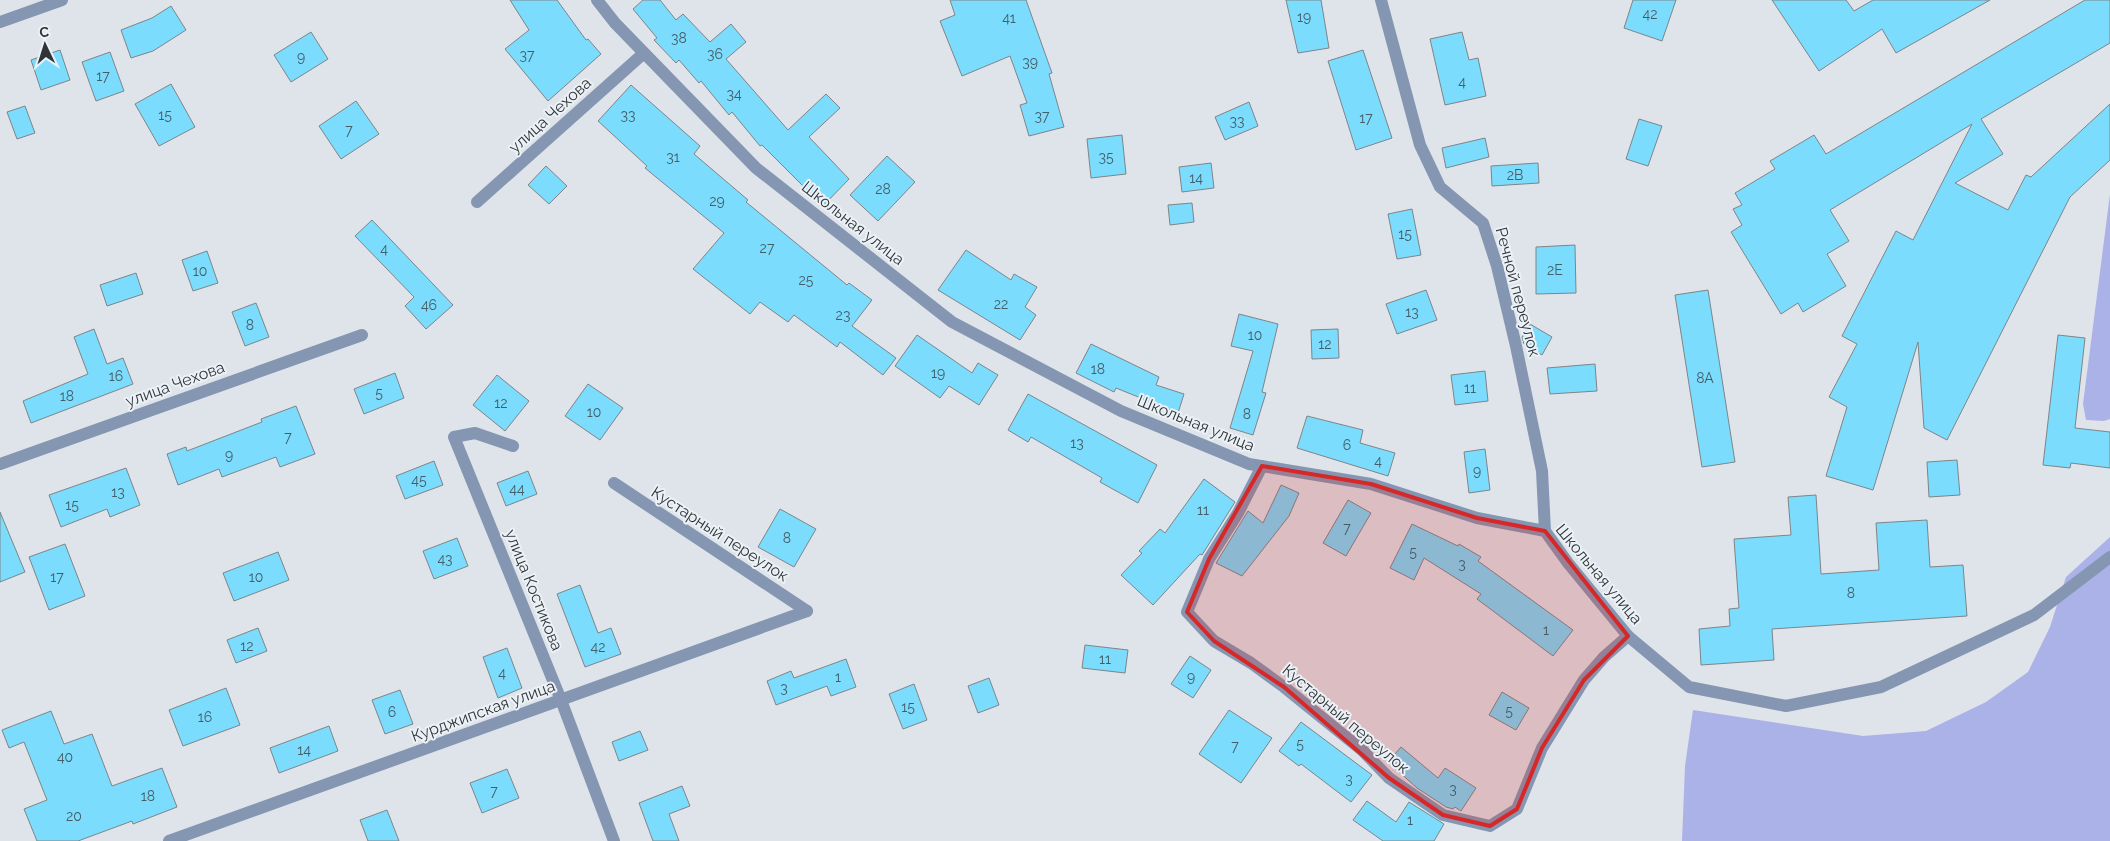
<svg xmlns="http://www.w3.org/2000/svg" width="2110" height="841" viewBox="0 0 2110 841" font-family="Raleway,sans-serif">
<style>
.green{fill:#abb2e7}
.building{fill:#7bdcfd;stroke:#7e8588}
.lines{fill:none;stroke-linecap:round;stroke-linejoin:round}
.minor{stroke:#8596b2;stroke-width:12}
.marked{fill:#d62828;fill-opacity:0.2;stroke:#d62828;stroke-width:4;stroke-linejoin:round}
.labels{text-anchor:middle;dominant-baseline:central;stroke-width:4;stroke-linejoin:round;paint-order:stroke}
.number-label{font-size:14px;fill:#445e68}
.street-label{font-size:16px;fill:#313436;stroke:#ebf2f7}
</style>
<rect width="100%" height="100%" fill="#dee4e9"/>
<g class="green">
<polygon points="2110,194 2110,419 2104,421 2086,420 2083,404"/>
<polygon points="2110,537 2110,841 1682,841 1685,766 1693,710 1863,736 1926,731 1986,702 2028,672 2050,627 2066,577"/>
</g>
<g class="building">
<polygon points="510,0 557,0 586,40 588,39 601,54 548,101 505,49 529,30"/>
<polygon points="643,0 660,0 676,20 683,14 710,42 731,24 746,42 726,59 788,130 826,94 840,108 809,137 849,179 823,206 762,145 760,146 732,112 729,115 701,81 699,83 679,60 676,63 654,40 657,38 633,9"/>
<polygon points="950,0 1026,0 1052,73 1049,74 1064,127 1029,136 1020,105 1027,103 1010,56 962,76 940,21 955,15"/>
<polygon points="1286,0 1321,0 1329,48 1298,53"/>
<polygon points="1633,0 1676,0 1662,41 1624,28"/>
<polygon points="1772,0 1846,0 1854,11 1873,0 1990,0 1896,53 1882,29 1819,71"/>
<polygon points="2085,0 2110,0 2110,43 1981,119 2003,154 1955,183 2008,210 2026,175 2031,177 2110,104 2110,160 2070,197 1947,440 1924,428 1918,342 1873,490 1826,476 1847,407 1829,397 1857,344 1842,336 1896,231 1913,240 1972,124 1830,210 1849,241 1827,254 1846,286 1803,312 1798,303 1781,314 1731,232 1742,225 1733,209 1742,205 1735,193 1775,169 1770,161 1814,135 1826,154"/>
<polygon points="171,6 186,30 153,51 131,58 121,30 152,18"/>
<polygon points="311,32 328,59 291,82 274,55"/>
<polygon points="1462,32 1469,60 1478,58 1486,96 1445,105 1430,39"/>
<polygon points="60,50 70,80 41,90 31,60"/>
<polygon points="1363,50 1392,138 1356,150 1328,61"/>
<polygon points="110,52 124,91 96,101 82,62"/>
<polygon points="171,84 195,127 159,146 135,104"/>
<polygon points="631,85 700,146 694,154 748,200 746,202 847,285 849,283 872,300 852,326 896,358 883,375 840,342 837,347 794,315 788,322 760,302 750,314 693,269 724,233 645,168 647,166 598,121"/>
<polygon points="356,101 379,134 341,159 319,126"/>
<polygon points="1249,102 1258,126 1225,140 1215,117"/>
<polygon points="25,106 35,133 17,139 7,112"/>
<polygon points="1639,119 1662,126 1648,166 1626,159"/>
<polygon points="1122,135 1126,174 1091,178 1087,139"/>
<polygon points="1485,138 1489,157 1446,168 1442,148"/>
<polygon points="887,156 915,182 878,221 850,195"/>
<polygon points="1211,163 1214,188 1182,192 1179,167"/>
<polygon points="1538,163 1539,183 1492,186 1491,166"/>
<polygon points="546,166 567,186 549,204 528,185"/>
<polygon points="1192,203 1194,222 1170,225 1168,205"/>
<polygon points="1412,209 1421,255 1397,259 1388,214"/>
<polygon points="372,220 453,305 426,329 405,306 414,297 355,236"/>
<polygon points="1575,245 1576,293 1536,294 1536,247"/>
<polygon points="966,250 1011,280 1014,274 1037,287 1025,307 1036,315 1020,340 938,290"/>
<polygon points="207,251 218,283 193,291 182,260"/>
<polygon points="136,273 143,294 107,306 100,285"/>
<polygon points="1426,290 1437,320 1397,334 1386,304"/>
<polygon points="1708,290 1735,462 1702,467 1675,295"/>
<polygon points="256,303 269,337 245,346 232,312"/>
<polygon points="1239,314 1278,324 1262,392 1266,393 1253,435 1230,428 1253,351 1231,346"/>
<polygon points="1530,324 1552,337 1542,355 1524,344 1522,337"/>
<polygon points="94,329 107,364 123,358 133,384 31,423 23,401 88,374 74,337"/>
<polygon points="1338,329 1339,358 1312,359 1311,330"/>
<polygon points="917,335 972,373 978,363 998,375 979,405 949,386 940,398 895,366"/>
<polygon points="2058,335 2085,338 2075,428 2110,432 2110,468 2071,463 2070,468 2043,465"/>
<polygon points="1091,344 1159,377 1156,385 1184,394 1178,413 1116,388 1114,392 1076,373"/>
<polygon points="1595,364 1597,391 1550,394 1547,368"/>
<polygon points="1485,371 1488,401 1455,405 1451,375"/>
<polygon points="395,373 404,398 364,414 354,389"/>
<polygon points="497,375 529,401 505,431 473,405"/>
<polygon points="588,384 623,408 600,440 565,416"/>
<polygon points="1028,394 1157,465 1138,503 1100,482 1102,478 1031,437 1028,442 1008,430"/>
<polygon points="296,406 315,454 280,467 276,457 222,477 219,469 178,485 167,454 186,447 187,451 262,422 261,419"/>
<polygon points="1307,416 1363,430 1360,443 1395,453 1388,476 1297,448"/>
<polygon points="1485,449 1490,490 1469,493 1464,452"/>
<polygon points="1957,460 1960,495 1929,497 1927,462"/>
<polygon points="434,461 443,485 405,499 396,476"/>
<polygon points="126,468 140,505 110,517 107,509 61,527 49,495"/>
<polygon points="528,471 537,494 506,506 497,483"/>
<polygon points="1204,479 1235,502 1202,555 1200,554 1153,605 1121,575 1142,553 1139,551 1160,529 1165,533"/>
<polygon points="1281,485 1299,493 1289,516 1242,576 1216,563 1248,511 1263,523"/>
<polygon points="1816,495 1821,574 1879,570 1876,523 1927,520 1930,567 1963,565 1967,616 1772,629 1774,660 1701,665 1699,629 1730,626 1729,609 1739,608 1734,539 1791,535 1788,497"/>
<polygon points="1348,500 1371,513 1346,556 1323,543"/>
<polygon points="780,509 816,529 794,567 758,547"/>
<polygon points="0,512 25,572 0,582"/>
<polygon points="1412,524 1458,546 1459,544 1481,557 1478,561 1573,630 1553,656 1477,599 1481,594 1424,558 1414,580 1390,568"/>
<polygon points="457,538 468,566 434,579 423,551"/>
<polygon points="65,544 85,596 49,610 29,557"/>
<polygon points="278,552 289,580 234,601 223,573"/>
<polygon points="580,585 598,633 611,628 621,654 585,667 557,594"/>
<polygon points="258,628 267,651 236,663 227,640"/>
<polygon points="1085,645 1128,650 1125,673 1082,668"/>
<polygon points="507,648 522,688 498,698 483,657"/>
<polygon points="1190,656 1211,670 1193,698 1171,684"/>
<polygon points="846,659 856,687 831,696 827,686 776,705 767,681 791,671 794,678"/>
<polygon points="989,678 999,705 978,713 968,686"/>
<polygon points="914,684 927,720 903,729 889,694"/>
<polygon points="226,688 240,725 183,746 169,710"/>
<polygon points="400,690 413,724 385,734 372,700"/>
<polygon points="1502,692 1529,708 1516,730 1489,715"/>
<polygon points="1229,710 1272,738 1241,783 1199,754"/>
<polygon points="51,711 64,744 92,734 112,786 162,768 177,807 133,824 132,821 78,841 37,841 24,809 47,800 24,742 9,748 2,730"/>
<polygon points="1301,722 1372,775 1351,802 1301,764 1299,766 1279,751"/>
<polygon points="329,726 338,751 279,773 270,748"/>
<polygon points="640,731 648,750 619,761 612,742"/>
<polygon points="1401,747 1438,778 1445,768 1476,788 1461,811 1455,807 1453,809 1446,807 1417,788 1388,762"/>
<polygon points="507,769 519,798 482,813 470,783"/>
<polygon points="682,786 690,806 669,814 679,841 653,841 639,803"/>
<polygon points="1367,801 1396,822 1409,802 1444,824 1434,841 1383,841 1353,820"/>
<polygon points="387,810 399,841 368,841 360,820"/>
</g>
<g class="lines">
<g class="minor">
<polyline points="597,0 615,23 756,168 952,322 1121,411 1249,464 1371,484 1477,518 1545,531 1568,563 1628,636 1689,687 1786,706 1881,687 2034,615 2110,557"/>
<polyline points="1381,0 1420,145 1440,187 1483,223 1497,266 1516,346 1542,471 1545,531"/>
<polyline points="0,22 62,0"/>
<polyline points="477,202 644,53"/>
<polyline points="513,446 475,433 454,437 561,700 614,841"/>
<polyline points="0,464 362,335"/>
<polyline points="1262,466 1238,513 1209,559 1187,612 1214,641 1251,663 1284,687 1362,750 1389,778 1443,815 1490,826 1517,809 1542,748 1584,680 1604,657 1628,636"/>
<polyline points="614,483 807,611"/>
<polyline points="169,841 807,611"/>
</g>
</g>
<path class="marked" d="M1262,466L1371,484L1477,518L1545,531L1628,636L1584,680L1542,748L1517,809L1490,826L1443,815L1389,778L1284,687L1214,641L1187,612L1209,559Z"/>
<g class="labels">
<g class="number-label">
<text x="1650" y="14">42</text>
<text x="1304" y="17">19</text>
<text x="1009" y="18">41</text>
<text x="679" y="38">38</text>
<text x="715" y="54">36</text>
<text x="527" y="55">37</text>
<text x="301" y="57">9</text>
<text x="1030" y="62">39</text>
<text x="103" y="76">17</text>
<text x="1462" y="82">4</text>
<text x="734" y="94">34</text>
<text x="165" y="115">15</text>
<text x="628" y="115">33</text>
<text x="1042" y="116">37</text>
<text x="1366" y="118">17</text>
<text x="1237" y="121">33</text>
<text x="349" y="130">7</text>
<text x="673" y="157">31</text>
<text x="1106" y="157">35</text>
<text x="1515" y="175">2В</text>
<text x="1196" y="178">14</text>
<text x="883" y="189">28</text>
<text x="717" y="201">29</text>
<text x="1405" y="234">15</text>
<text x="767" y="248">27</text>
<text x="384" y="249">4</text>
<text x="1555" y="270">2Е</text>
<text x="200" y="271">10</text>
<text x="806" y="280">25</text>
<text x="1001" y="304">22</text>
<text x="429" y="305">46</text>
<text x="1412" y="312">13</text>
<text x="843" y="315">23</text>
<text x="250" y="325">8</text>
<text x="1255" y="335">10</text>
<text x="1325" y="344">12</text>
<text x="1098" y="369">18</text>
<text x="938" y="373">19</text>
<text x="116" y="376">16</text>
<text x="1705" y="378">8А</text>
<text x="1470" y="388">11</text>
<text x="379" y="393">5</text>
<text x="67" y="396">18</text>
<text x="501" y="403">12</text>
<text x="594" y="412">10</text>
<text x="1247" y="414">8</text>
<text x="288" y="437">7</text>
<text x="1077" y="443">13</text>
<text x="1347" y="445">6</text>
<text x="229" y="455">9</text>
<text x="1378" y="461">4</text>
<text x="1477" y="471">9</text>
<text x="419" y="480">45</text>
<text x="517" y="489">44</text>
<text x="118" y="492">13</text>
<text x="72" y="505">15</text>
<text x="1203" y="510">11</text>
<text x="1347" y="528">7</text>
<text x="787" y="538">8</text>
<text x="1413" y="552">5</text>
<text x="445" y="559">43</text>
<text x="1462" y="564">3</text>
<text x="57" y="577">17</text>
<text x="256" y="577">10</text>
<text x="1851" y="593">8</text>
<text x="1546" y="630">1</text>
<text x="247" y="646">12</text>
<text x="598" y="647">42</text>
<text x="1105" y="659">11</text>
<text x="502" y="673">4</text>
<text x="838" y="677">1</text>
<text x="1191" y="677">9</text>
<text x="784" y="688">3</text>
<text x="908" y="707">15</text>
<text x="1509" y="711">5</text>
<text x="392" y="712">6</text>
<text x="205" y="717">16</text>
<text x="1300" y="744">5</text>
<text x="1235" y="746">7</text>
<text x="304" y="750">14</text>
<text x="65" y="757">40</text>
<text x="1349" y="779">3</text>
<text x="1453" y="789">3</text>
<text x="494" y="791">7</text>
<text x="148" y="796">18</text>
<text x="74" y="816">20</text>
<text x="1410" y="820">1</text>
</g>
<g class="street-label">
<text transform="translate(550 115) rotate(-42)">улица Чехова</text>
<text transform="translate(853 223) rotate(38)">Школьная улица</text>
<text transform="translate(1518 292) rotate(75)">Речной переулок</text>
<text transform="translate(175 384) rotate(-20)">улица Чехова</text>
<text transform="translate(1196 423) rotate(22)">Школьная улица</text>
<text transform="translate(720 534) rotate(33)">Кустарный переулок</text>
<text transform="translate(1599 574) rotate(50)">Школьная улица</text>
<text transform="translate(534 590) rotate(68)">улица Костикова</text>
<text transform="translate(483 711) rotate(-20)">Курджипская улица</text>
<text transform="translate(1346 719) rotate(40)">Кустарный переулок</text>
</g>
</g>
<g transform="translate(45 45) rotate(356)" stroke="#ebf2f7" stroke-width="4" paint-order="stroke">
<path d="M0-4L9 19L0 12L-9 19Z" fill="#313436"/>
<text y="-8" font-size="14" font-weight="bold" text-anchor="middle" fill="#313436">С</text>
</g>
</svg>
